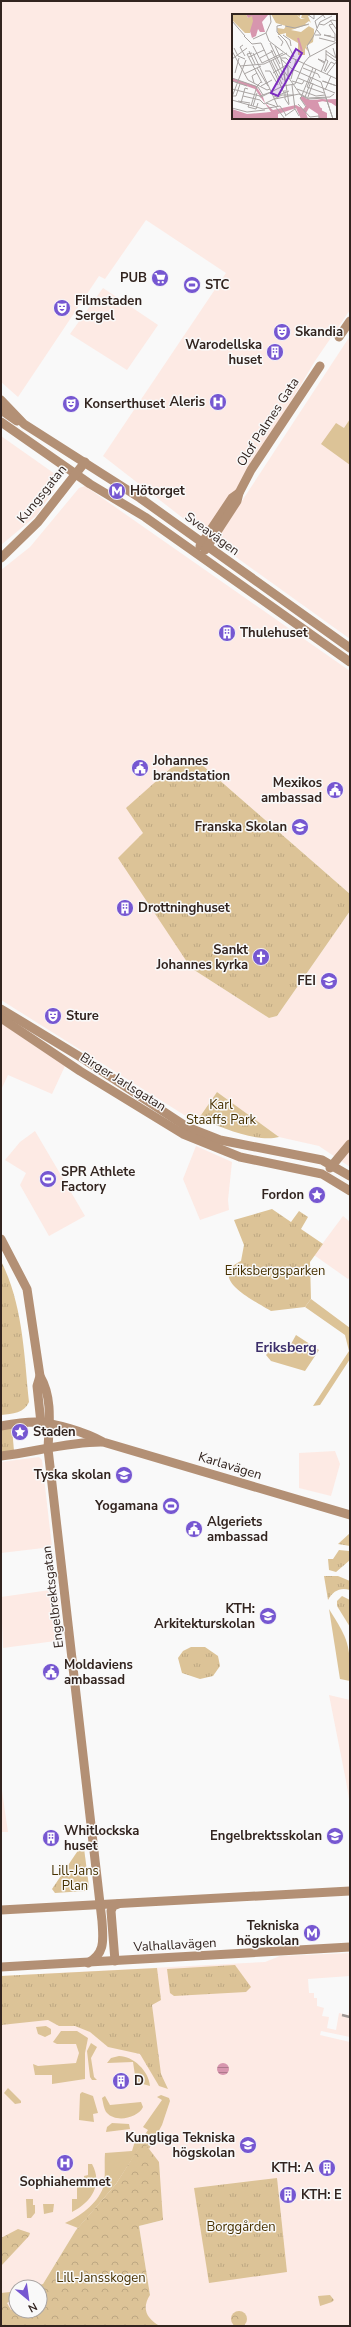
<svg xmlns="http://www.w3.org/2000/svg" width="351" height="2327" viewBox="0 0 351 2327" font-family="'Nunito Sans',sans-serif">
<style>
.built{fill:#fdeae4;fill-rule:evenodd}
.green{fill:#dcc397}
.forest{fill:url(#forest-crowns)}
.park{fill:url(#park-tufts)}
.water{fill:url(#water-rules)}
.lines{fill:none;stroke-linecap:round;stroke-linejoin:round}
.secondary{stroke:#b39075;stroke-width:9}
.rail{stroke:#9e9895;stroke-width:2.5;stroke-dasharray:8 4;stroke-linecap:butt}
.labels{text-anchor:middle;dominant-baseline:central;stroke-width:3;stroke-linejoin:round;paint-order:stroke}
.poi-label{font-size:13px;font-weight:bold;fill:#32241f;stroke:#f9f9f9;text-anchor:start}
.street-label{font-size:13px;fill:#32241f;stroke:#f9f9f9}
.park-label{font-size:13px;fill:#473100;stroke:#f9f9f9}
.neighbourhood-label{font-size:14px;font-weight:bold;fill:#3c2f6a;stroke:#f9f9f9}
.inset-river{fill:none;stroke:#d796ae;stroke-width:2}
.inset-road{fill:none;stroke:#a9a4a2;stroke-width:1}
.view{fill:#7b2cbf;fill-opacity:0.15;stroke:#7b2cbf;stroke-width:2}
.inset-edge{fill:none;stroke:#32241f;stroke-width:2}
</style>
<defs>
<pattern id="forest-crowns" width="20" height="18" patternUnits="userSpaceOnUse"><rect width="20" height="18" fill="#dcc397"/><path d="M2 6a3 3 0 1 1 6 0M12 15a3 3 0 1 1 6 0" fill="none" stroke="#bda782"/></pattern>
<pattern id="park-tufts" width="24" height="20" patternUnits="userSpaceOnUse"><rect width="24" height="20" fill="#dcc397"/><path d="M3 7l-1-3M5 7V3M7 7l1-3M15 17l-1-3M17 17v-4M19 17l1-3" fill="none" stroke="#bda782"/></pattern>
<pattern id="water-rules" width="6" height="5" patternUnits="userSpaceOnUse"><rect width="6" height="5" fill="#d796ae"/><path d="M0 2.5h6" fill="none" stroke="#af7a8d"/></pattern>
</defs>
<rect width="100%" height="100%" fill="#f9f9f9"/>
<g class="built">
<path d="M1,1H350V310L315,361L250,470L206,536L103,456L226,273L146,220L105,279L99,276L18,397L1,382ZM233,15H336V118H233Z"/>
<polygon points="103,288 158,325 127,370 70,334"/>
<polygon points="350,336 350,639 215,542"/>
<polygon points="1,436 55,474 55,488 37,515 1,545"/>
<polygon points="85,486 350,671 350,894 201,764 186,761 171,768 153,786 143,833 191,968 269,1018 277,1016 350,911 350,1167 319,1146 279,1137 217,1092 199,1118 189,1118 1,1000 1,570 30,547 79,488"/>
<polygon points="1,1023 65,1066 52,1094 8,1075 1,1090"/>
<polygon points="35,1131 85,1216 49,1236 20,1185 26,1173 5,1160 20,1142"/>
<polygon points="196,1146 232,1162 228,1200 229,1210 200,1220 183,1179"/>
<polygon points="343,1216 350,1222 350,1277 348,1279 314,1255"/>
<polygon points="335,1451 340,1464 331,1496 299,1488 299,1453"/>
<polygon points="39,1457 42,1460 52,1547 1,1553 1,1462"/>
<polygon points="57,1589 63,1640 3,1648 1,1597"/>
<polygon points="329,1695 350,1700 350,1805 346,1781"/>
<polygon points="1,1784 8,1832 1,1832"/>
<polygon points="350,1953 350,1976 308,1979 309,1993 314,1993 314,1998 317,1998 317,2006 324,2008 322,2016 329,2017 327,2028 336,2030 339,2013 348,2015 350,2007 350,2037 321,2031 320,2035 350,2042 350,2326 160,2326 150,2320 145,2310 146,2300 150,2295 139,2226 163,2220 116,2184 76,2230 40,2289 40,2287 16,2287 16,2311 1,2320 1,1976 265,1962 280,1956"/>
</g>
<g class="green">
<polygon points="350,419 350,465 321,444 336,423 344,428"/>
<polygon points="311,1299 350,1328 350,1359 320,1405 313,1406 349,1351 345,1335 305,1307"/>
<polygon points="296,1335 319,1350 305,1371 271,1361 266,1355 274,1346 286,1354 291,1352 291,1344"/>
<path d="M329,1609C349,1641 350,1644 350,1681L340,1679Z"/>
<polygon points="46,2026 51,2029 51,2034 45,2037 38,2034 36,2027"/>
<polygon points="61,2031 77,2031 88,2038 85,2053 85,2079 52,2084 52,2075 35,2075 33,2064 38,2066 76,2063 79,2053 76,2044 57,2044 53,2042"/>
<polygon points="91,2043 97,2047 91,2058 94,2077 97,2080 92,2080 90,2077 87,2051"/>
<path d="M119,2056C133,2056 149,2071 150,2086L136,2082L133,2062L107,2063L111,2058Z"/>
<polygon points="8,2088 21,2101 21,2103 15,2104 4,2093"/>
<polygon points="82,2092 93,2096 98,2113 93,2114 94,2122 79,2120 80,2094"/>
<path d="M161,2095L169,2098L170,2101L162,2125L149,2149L143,2142L116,2184L78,2228L65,2223C79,2217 97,2204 103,2188C106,2177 104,2164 105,2153L132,2151L135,2141L142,2139L148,2130L143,2127L162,2100L157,2097Z"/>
<path d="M105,2096L110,2105L141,2102L143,2107C138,2118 116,2123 107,2113C104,2110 103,2102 102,2098Z"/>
<polygon points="112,2123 129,2124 130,2129 106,2132 107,2127"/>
<path d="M88,2164H92C103,2184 92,2202 72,2212V2199H77V2187L84,2186V2176L88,2175Z"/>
<polygon points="26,2199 33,2199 33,2205 35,2205 35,2213 31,2218 27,2218"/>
<polygon points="43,2204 54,2204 53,2212 44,2214"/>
</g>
<g class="forest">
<path d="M143,2141L159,2162L163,2220L139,2226L150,2295C141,2309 147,2319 160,2326H1V2293L10,2292L14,2299L7,2303L11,2310L16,2307V2311H40V2287H33L43,2284L76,2230L116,2184Z"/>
<polygon points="18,2229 30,2233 29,2236 1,2266 1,2238"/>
<polygon points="330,2295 334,2300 332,2302 320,2306 318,2296"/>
<circle cx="239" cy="2319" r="8"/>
</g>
<g class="park">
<polygon points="186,761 201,764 350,894 350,911 277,1016 269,1018 191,968 118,858 143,833 126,808 171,768"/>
<path d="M217,1092L279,1137C257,1143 220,1127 199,1118Z"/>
<path d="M272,1209L291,1222L299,1211L308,1217L301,1229L323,1244L310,1262L311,1299L305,1307L271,1311C257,1302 205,1278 241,1261L244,1245L234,1220Z"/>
<path d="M1,1261C23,1305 24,1354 29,1402C24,1413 13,1414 1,1415Z"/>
<polygon points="12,1428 14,1451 1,1453 1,1429"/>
<polygon points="350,1533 350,1546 338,1544"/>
<polygon points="339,1550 349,1551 350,1560 336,1572 329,1570 328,1559 333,1559"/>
<path d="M324,1576H338L350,1581V1590C340,1587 333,1591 328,1600Z"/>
<polygon points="342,1596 350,1600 350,1627 337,1606 337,1601"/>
<polygon points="191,1647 205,1647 218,1656 220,1666 213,1676 200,1679 182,1673 178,1658 183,1651"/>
<polygon points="84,1848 89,1887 85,1891 55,1893 52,1889 79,1849"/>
<polygon points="235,1965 251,1987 246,1992 174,1996 170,1993 167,1969"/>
<polygon points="157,1968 161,2000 152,2005 161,2074 168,2089 159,2086 140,2054 108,2047 90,2032 75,2026 59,2026 48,2020 1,2025 1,1976"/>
<polygon points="277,2178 287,2272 209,2283 194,2188"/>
</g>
<g class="water">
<circle cx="223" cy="2069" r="6"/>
<polygon points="240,2225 248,2226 249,2231 238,2233 237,2228"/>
</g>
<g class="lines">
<g class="secondary">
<polyline points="339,337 350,321"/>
<polyline points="1,400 24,424 140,498 350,648"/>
<polyline points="1,410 17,421"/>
<polyline points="1,422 90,484 145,517 350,662"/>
<polyline points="200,546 232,498 239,493"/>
<polyline points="205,550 237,501 239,493 251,470 320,366"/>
<polyline points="1,558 38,522 85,462"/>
<polyline points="1,1009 82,1058 187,1127 220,1140 322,1160 350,1176"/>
<polyline points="1,1018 80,1071 183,1134 240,1157 322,1174 350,1191"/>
<polyline points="330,1168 350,1144"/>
<path d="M1,1239L27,1289L40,1376C53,1398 49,1425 48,1449L102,1921C103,1939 106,1953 88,1963"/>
<polyline points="40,1376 37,1386 41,1423"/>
<path d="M1,1426C12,1424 24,1422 35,1422C55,1423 85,1432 103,1442L350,1515"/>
<path d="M1,1456C35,1452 67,1442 101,1442"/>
<polyline points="1,1910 350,1891"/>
<polyline points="115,1961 111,1911 113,1906 118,1904"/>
<polyline points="1,1967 350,1947"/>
</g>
<polyline class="rail" points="342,2015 350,2017"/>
</g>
<defs>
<g id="supermarket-disc" transform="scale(0.9)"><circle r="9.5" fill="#7657d1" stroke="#f9f9f9"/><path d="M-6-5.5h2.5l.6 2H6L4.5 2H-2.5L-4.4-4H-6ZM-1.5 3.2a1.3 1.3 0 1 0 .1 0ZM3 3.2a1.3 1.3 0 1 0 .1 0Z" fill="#fff"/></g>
<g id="stadium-disc" transform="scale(0.9)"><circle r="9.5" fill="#7657d1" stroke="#f9f9f9"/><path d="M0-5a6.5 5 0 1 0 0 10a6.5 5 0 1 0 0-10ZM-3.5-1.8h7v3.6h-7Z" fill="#fff"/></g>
<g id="theatre-disc" transform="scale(0.9)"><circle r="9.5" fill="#7657d1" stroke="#f9f9f9"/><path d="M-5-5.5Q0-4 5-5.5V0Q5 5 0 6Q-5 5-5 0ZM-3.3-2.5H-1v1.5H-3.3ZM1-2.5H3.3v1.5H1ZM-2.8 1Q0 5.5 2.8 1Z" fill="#fff"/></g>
<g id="building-disc" transform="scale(0.9)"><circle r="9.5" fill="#7657d1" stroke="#f9f9f9"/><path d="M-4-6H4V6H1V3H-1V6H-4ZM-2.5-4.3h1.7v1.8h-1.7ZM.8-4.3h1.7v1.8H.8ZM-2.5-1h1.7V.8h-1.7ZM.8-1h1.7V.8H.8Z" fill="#fff"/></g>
<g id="hospital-disc" transform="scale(0.9)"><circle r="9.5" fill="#7657d1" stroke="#f9f9f9"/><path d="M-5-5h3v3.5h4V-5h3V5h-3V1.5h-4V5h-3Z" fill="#fff"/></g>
<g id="metro-disc" transform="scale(0.9)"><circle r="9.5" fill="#7657d1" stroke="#f9f9f9"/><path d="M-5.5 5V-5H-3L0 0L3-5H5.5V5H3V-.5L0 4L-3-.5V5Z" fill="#fff"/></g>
<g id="civic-disc" transform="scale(0.9)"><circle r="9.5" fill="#7657d1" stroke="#f9f9f9"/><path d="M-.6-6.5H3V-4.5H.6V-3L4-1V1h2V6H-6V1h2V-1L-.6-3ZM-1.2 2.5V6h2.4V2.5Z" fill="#fff"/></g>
<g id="school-disc" transform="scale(0.9)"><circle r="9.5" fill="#7657d1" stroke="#f9f9f9"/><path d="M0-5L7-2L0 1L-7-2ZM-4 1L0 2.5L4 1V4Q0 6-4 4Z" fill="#fff"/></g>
<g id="church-disc" transform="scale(0.9)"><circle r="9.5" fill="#7657d1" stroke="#f9f9f9"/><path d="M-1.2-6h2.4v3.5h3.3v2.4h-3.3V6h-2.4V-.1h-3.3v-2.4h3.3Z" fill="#fff"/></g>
<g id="university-disc" transform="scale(0.9)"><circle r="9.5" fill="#7657d1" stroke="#f9f9f9"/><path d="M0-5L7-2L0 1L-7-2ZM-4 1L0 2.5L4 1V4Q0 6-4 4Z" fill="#fff"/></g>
<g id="sight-disc" transform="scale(0.9)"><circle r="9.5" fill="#7657d1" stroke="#f9f9f9"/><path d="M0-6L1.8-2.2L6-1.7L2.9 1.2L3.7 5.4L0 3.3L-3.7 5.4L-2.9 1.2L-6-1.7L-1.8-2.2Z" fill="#fff"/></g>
</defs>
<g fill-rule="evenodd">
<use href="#supermarket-disc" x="160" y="278"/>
<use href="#stadium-disc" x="192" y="285"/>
<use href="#theatre-disc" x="62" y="308"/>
<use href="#theatre-disc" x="282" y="332"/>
<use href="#building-disc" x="275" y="352"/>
<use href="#hospital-disc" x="218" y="402"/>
<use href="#theatre-disc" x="71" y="404"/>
<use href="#metro-disc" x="117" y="491"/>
<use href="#building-disc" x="227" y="633"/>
<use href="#civic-disc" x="140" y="768"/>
<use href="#civic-disc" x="335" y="790"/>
<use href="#school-disc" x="300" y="827"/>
<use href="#building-disc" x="125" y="908"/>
<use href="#church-disc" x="261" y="957"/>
<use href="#university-disc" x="329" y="981"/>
<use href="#theatre-disc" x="53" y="1016"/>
<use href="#stadium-disc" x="48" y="1179"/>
<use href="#sight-disc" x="317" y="1195"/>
<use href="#sight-disc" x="20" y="1432"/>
<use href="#school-disc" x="124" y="1475"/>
<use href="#stadium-disc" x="171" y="1506"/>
<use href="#civic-disc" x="194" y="1529"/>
<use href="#university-disc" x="268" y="1616"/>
<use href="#civic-disc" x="51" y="1672"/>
<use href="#school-disc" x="335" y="1836"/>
<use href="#building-disc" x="51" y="1838"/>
<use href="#metro-disc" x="312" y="1933"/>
<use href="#building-disc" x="121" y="2081"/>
<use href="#university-disc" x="248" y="2145"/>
<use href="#hospital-disc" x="65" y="2163"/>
<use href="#building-disc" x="327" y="2168"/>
<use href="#building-disc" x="288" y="2195"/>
</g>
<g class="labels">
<g class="poi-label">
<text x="147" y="278" text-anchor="end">PUB</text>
<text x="205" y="285">STC</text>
<text x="75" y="301">Filmstaden<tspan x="75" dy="15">Sergel</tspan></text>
<text x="295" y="332">Skandia</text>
<text x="262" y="345" text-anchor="end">Warodellska<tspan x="262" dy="15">huset</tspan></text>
<text x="205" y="402" text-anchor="end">Aleris</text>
<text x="84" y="404">Konserthuset</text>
<text x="130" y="491">Hötorget</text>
<text x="240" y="633">Thulehuset</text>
<text x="153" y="761">Johannes<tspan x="153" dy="15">brandstation</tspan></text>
<text x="322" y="783" text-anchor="end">Mexikos<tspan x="322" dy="15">ambassad</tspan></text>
<text x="287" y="827" text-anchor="end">Franska Skolan</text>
<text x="138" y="908">Drottninghuset</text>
<text x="248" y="950" text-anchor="end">Sankt<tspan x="248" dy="15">Johannes kyrka</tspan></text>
<text x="316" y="981" text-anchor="end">FEI</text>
<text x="66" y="1016">Sture</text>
<text x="61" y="1172">SPR Athlete<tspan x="61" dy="15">Factory</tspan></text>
<text x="304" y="1195" text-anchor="end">Fordon</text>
<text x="33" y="1432">Staden</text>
<text x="111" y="1475" text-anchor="end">Tyska skolan</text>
<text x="158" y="1506" text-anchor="end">Yogamana</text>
<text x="207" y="1522">Algeriets<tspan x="207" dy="15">ambassad</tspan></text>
<text x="255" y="1609" text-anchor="end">KTH:<tspan x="255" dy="15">Arkitekturskolan</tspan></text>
<text x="64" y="1665">Moldaviens<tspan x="64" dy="15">ambassad</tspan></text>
<text x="64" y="1831">Whitlockska<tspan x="64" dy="15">huset</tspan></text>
<text x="322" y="1836" text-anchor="end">Engelbrektsskolan</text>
<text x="299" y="1926" text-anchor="end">Tekniska<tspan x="299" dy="15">högskolan</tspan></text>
<text x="134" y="2081">D</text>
<text x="235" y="2138" text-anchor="end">Kungliga Tekniska<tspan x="235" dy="15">högskolan</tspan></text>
<text x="314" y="2168" text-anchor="end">KTH: A</text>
<text x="65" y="2182" text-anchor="middle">Sophiahemmet</text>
<text x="301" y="2195">KTH: E</text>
</g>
<g class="street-label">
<text transform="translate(268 422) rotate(-57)">Olof Palmes Gata</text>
<text transform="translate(42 494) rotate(-51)">Kungsgatan</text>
<text transform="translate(212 534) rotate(36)">Sveavägen</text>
<text transform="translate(123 1082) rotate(32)">Birger Jarlsgatan</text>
<text transform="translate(230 1466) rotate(17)">Karlavägen</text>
<text transform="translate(53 1597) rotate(-97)">Engelbrektsgatan</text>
<text transform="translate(175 1945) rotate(-3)">Valhallavägen</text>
</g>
<g class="park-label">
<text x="221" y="1105">Karl<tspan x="221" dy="15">Staaffs Park</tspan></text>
<text x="275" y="1271">Eriksbergsparken</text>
<text x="75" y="1871">Lill-Jans<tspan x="75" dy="15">Plan</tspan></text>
<text x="241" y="2227">Borggården</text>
<text x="101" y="2278">Lill-Jansskogen</text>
</g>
<g class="neighbourhood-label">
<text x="286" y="1347">Eriksberg</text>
</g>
</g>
<g transform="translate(232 14)">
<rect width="105" height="105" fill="#f9f9f9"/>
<path d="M39,0H68V3L65,1L69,5L73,4H69L70,1L81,0L76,2L79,9L77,7L73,10L82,15V19L81,28L74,32L77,38L73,34V41H66V29L54,22V19L46,21L45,14L52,15L54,12L44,9ZM75,11L77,12L69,18L59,16Z" fill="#dcc397" fill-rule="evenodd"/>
<path d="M0,0H14L16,4L20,1L25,14L20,13L18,19H13L0,6Z" fill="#dcc397"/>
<path d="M14,0L36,1L30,8L33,18H28L26,15L24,22L20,24L18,17L21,7L20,2L16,4ZM0,64L24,72L31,83L33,89L41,96L64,91L71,95L74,92L68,84L71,82L76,86L105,85V93L95,86L86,88L89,96L95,99V105H87L86,100L77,94L74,99L76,105H69L64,94L46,100V105H0V95L15,100L39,98L23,75L0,67Z" fill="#d796ae"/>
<path class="inset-river" d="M66,24L70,37M69,84L89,95L88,103M75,85L86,94L92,105M77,89L90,86L105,89M68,93L74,105M66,97H72L76,91L74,88M22,102L41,99V96M5,105L21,102L46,105"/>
<path class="inset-road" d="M38,0L39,8L34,19L37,27L58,43L105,65M75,0L82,5V0M98,6L105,16M0,7L13,22M87,10L92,11L100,6L105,7M101,10L97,11L103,20V27M50,11L45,12V18L54,27L62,43M53,12L63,14L77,10M85,14L83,7L91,1L93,4M51,21L58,26L59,32M83,21H89L85,16M12,22L20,30L29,29M46,22L51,28L49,32M99,22L92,21L103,24M81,23L88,8L100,2M87,24L103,28M21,25L34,19M29,29L52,79M38,29L48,50M11,31L8,33L13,42M21,32L30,49L51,39M43,32L49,45L60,55L89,68L101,105M2,34L6,42L13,45M39,36L50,58M0,37L16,66L35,76L38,75M17,37L23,50M94,37L104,44L101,34M20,39L15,40L30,69M21,39L37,73M94,40L104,47M78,42L75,32L81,23M17,43L32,36M28,44L41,37M49,44H54L59,49M0,45L15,34M49,45L52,57L68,80L76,84L98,83L102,80M41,46L51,66M39,47L50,70M72,49L77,43L105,28M92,49L86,45L93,48M8,52L32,50L55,39M25,54L36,72M71,54L86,60L88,64M52,56L55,52L56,54V62M33,57H38L46,71M92,57L96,47L93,45M52,58L57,90M89,58L94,45V36M93,58L99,48L103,50M3,59L7,44M41,59L56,50L59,44M12,60L29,52M95,60L105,47M48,62L52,60L53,68M79,63L75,73L92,79M0,64L26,73L31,81M66,64L103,79M59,65L64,45M0,67L15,72M60,67L70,70L72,67M90,67L105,72L91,67M22,69L20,62L25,59M60,71L63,95L67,102M29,72L40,66M37,73L46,93M0,75L28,82M65,75L84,82L93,81M53,76V85L57,91M93,76L99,62M39,78L51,72L63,70L72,49M39,78L29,83H28V82ZM70,81L81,54M1,82H4L8,70M11,82L28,86L32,90L50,81H62M70,82L68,84L74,93M0,83L14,46M42,83L57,77M73,83L84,55M76,83L81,69M43,85L67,80L76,85L94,84L101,105M0,86L31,95L48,92L54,101M6,87L18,89M9,89L13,74L16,75M34,89L43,92L53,105M17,90L16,93L24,95L26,89M66,90L78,103L87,102V105M19,92L25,72L29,68M21,92L25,79M0,94L15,98M15,98L33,96M53,102L63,95"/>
<path class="view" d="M64,35L70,39L46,82L39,79Z"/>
<rect width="105" height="105" class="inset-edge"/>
</g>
<rect width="351" height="2327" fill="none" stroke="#32241f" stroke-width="4"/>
<g transform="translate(28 2299) rotate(151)"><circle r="19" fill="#f9f9f9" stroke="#a9a4a2"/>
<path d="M0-3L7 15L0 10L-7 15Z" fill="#7657d1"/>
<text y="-6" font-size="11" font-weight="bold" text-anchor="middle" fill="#32241f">N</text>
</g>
</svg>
